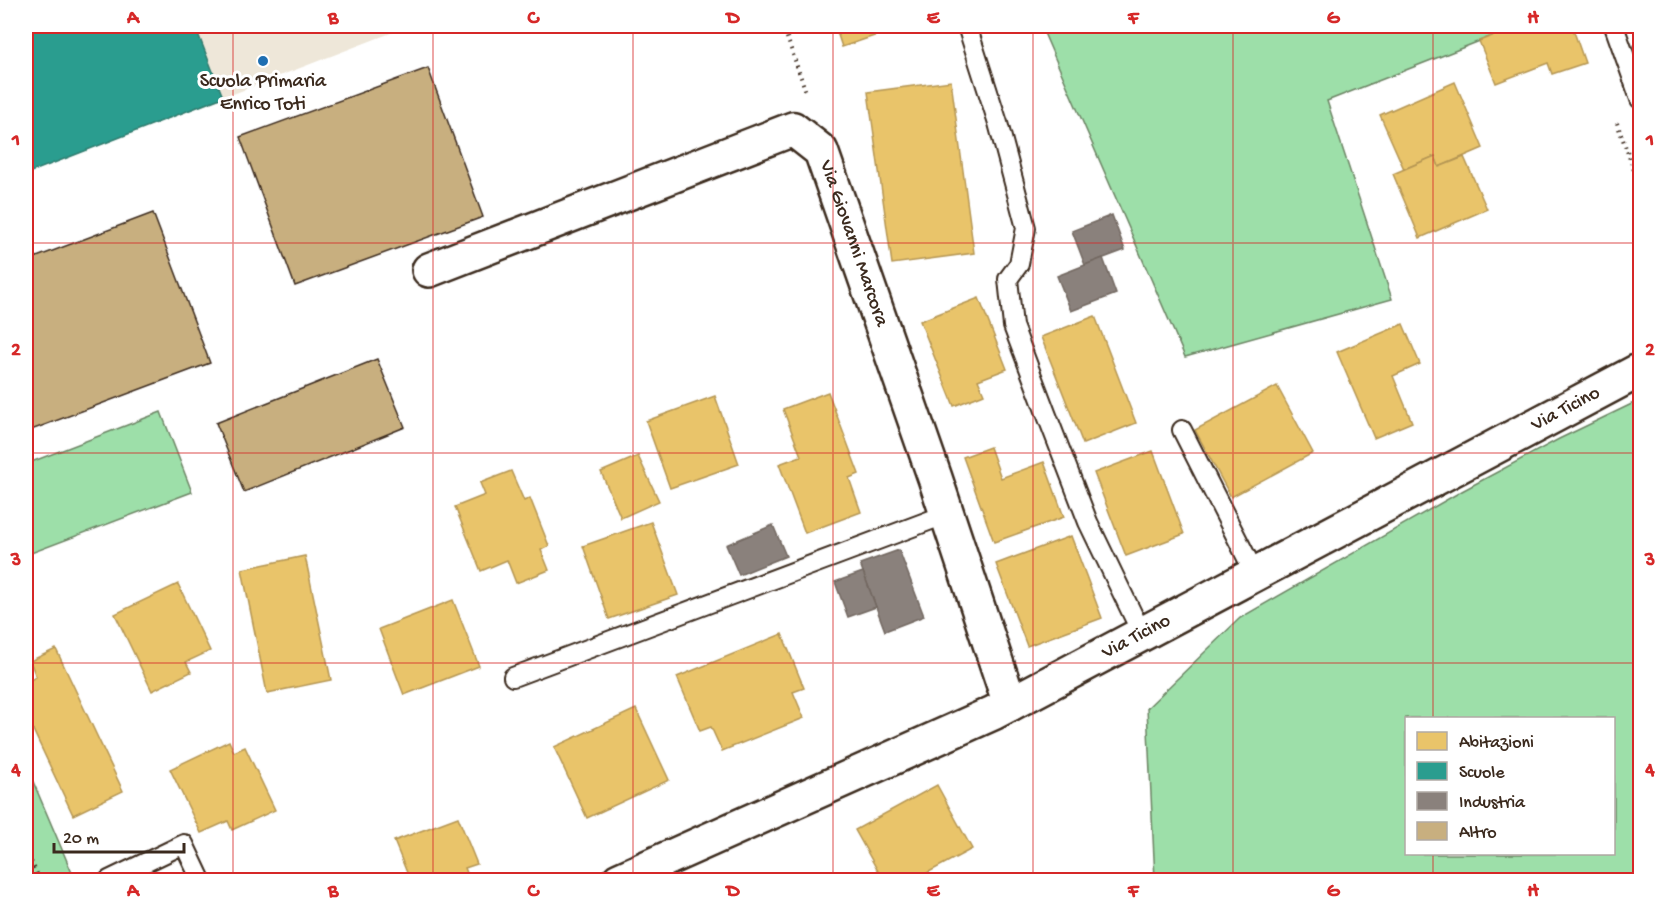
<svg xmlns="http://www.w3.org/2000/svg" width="1666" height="906" viewBox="0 0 1666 906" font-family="'Gochi Hand',sans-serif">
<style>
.built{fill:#eee7d9}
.green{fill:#9ddfa9;stroke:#6c8464;stroke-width:1.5;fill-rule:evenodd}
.homes{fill:#e9c46a;stroke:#b59653;stroke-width:1.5}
.schools{fill:#2a9d8f;stroke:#2f7a6d;stroke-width:1.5}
.industry{fill:#8a817c;stroke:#726760;stroke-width:1.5}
.building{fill:#c8af7f;stroke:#3b2a1e;stroke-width:1.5}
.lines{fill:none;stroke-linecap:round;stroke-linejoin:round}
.service-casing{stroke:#3b2a1e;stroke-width:22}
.minor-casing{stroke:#3b2a1e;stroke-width:38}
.path{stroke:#3b2a1e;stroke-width:4;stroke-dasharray:1.5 4.5;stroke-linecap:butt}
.service{stroke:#fff;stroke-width:18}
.minor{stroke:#fff;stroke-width:33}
.grid{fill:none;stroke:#d62828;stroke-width:1.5;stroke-opacity:0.55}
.poi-dot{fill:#1f6fb2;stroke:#fff;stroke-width:2}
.labels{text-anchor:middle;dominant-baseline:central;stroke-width:6;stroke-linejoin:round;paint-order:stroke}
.poi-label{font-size:20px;fill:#3b2a1e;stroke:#fff}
.street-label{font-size:20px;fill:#3b2a1e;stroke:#fff}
.neatline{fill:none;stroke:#d62828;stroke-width:2}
.grid-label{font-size:20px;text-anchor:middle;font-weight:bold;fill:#d62828}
</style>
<rect width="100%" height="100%" fill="#fff"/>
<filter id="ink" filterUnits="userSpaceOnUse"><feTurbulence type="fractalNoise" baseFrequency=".0167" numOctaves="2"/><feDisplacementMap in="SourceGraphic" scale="12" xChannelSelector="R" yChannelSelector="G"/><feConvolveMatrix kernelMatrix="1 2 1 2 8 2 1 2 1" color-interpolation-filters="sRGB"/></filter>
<g filter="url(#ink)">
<polygon class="built" points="26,26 409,26 26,174"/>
<g class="green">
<polygon points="1041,26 1518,26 1327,101 1392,299 1185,357"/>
<path d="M1640,400V880H1155L1147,708L1240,618L1462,491L1559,439ZM1406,718H1614V854H1406Z"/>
<polygon points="161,412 192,492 26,555 26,464"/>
<polygon points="26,765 75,880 26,880"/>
</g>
<g class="homes">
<polygon points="835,26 887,26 889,31 842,47"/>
<polygon points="1518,26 1572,26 1585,63 1552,74 1548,63 1496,83 1479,41"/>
<polygon points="951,81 974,253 892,264 868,92"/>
<polygon points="1455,82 1483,148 1439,167 1435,156 1404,169 1380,115"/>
<polygon points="1435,156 1439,167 1464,157 1487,209 1420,238 1393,174"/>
<polygon points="979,298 1007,369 978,380 984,394 954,406 920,321"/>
<polygon points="1095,316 1136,423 1083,444 1041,337"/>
<polygon points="1403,324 1420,364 1393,376 1412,422 1374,438 1337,352"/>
<polygon points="1277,386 1313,453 1231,497 1195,430"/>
<polygon points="828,392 859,474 849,478 861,512 805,533 779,464 801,456 783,409"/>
<polygon points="715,396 739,464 670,488 646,421"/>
<polygon points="990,447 1001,478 1044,462 1064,517 994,542 963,457"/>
<polygon points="1153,451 1184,534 1126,556 1094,473"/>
<polygon points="638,456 659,501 621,518 601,472"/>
<polygon points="511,471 524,501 530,498 549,546 541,550 549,570 516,583 507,560 481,571 455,507 485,495 480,483"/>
<polygon points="651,522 678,595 609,619 583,546"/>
<polygon points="1071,536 1102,618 1027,646 996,564"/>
<polygon points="305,556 331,680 267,693 242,569"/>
<polygon points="178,584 210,651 186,662 191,672 152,691 115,614"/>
<polygon points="453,600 479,666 404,695 379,629"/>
<polygon points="782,634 804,688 793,692 804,718 722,751 711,727 700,731 677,677"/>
<polygon points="56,649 123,791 73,815 26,715 26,682 36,677 30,661"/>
<polygon points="636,709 669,780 587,818 554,747"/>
<polygon points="229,741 234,752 245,747 275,810 232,830 228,821 201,833 170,769"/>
<polygon points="937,785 972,849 914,880 883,880 855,830"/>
<polygon points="458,817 477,864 465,868 470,880 410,880 394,841"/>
</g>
<polygon class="schools" points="26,26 195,26 223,97 26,174"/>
<g class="industry">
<polygon points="1112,215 1125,250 1085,265 1072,231"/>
<polygon points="1103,258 1116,294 1071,311 1057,276"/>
<polygon points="773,525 786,556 739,575 726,545"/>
<polygon points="899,550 924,616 885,631 860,564"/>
<polygon points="863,572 876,607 848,617 835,582"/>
</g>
<g class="building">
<polygon points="428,68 483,217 295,286 240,137"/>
<polygon points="153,213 210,363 26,432 26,261"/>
<polygon points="377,359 405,427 244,492 216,423"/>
</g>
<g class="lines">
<g class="service-casing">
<g id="service">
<polyline points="967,26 998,123 1026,228 1019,264 1008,279 1013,326 1046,413 1088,522 1142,634"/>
<polyline points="1614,26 1640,99"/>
<polyline points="1182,430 1255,574"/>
<polyline points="513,677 947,514"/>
<polyline points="109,880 184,844 201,880"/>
</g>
</g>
<g class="minor-casing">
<g id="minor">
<path id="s1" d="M429,270L793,129L821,151L935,478L1010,704"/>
<path id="s2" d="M619,880L993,713L1640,370"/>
</g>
</g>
<g class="path">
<polyline points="783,26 806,92"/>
<polyline points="1617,123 1640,187"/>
<polyline points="26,851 40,880"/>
</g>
<use href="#service" class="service"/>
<use href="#minor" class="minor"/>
</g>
</g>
<path class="grid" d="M233,26V880M433,26V880M633,26V880M833,26V880M1033,26V880M1233,26V880M1433,26V718M26,243H1640M26,453H1640M26,663H1640M1433,854V880"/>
<circle class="poi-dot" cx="263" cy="61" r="6"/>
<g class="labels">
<g class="poi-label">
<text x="263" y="82">Scuola Primaria<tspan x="263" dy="23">Enrico Toti</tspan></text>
</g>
<g class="street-label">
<text stroke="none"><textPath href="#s1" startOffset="524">Via Giovanni Marcora</textPath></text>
<text stroke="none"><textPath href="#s2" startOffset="1058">Via Ticino</textPath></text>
<text stroke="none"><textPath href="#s2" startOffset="572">Via Ticino</textPath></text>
</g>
</g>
<rect width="1666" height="906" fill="none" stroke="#fff" stroke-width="66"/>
<rect x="1405" y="717" width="210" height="138" fill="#ffffff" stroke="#b1aaa5" stroke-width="1.5"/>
<rect x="1417" y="732" width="30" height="18" fill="#e9c46a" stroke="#b1aaa5" stroke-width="1.5"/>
<text x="1459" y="747" font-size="18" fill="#3b2a1e">Abitazioni</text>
<rect x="1417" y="762" width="30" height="18" fill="#2a9d8f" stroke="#b1aaa5" stroke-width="1.5"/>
<text x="1459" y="777" font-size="18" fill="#3b2a1e">Scuole</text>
<rect x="1417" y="792" width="30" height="18" fill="#8a817c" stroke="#b1aaa5" stroke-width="1.5"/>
<text x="1459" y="807" font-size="18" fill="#3b2a1e">Industria</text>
<rect x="1417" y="822" width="30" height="18" fill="#c8af7f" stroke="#b1aaa5" stroke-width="1.5"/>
<text x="1459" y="837" font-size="18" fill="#3b2a1e">Altro</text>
<path d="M54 843v9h130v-9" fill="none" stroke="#3b2a1e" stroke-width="3"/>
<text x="63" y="843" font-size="18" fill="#3b2a1e" stroke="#ffffff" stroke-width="4.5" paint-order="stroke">20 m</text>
<rect x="33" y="33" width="1600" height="840" class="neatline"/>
<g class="grid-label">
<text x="133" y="23">A</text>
<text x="333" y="23">B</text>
<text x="533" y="23">C</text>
<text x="733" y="23">D</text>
<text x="933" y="23">E</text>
<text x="1133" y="23">F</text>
<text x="1333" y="23">G</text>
<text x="1533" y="23">H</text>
<text x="16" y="145">1</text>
<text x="1650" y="145">1</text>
<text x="16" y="355">2</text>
<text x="1650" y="355">2</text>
<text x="16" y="565">3</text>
<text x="1650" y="565">3</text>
<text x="16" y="775">4</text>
<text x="1650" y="775">4</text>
<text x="133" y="896">A</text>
<text x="333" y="896">B</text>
<text x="533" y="896">C</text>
<text x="733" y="896">D</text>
<text x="933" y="896">E</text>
<text x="1133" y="896">F</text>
<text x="1333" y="896">G</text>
<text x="1533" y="896">H</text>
</g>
</svg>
